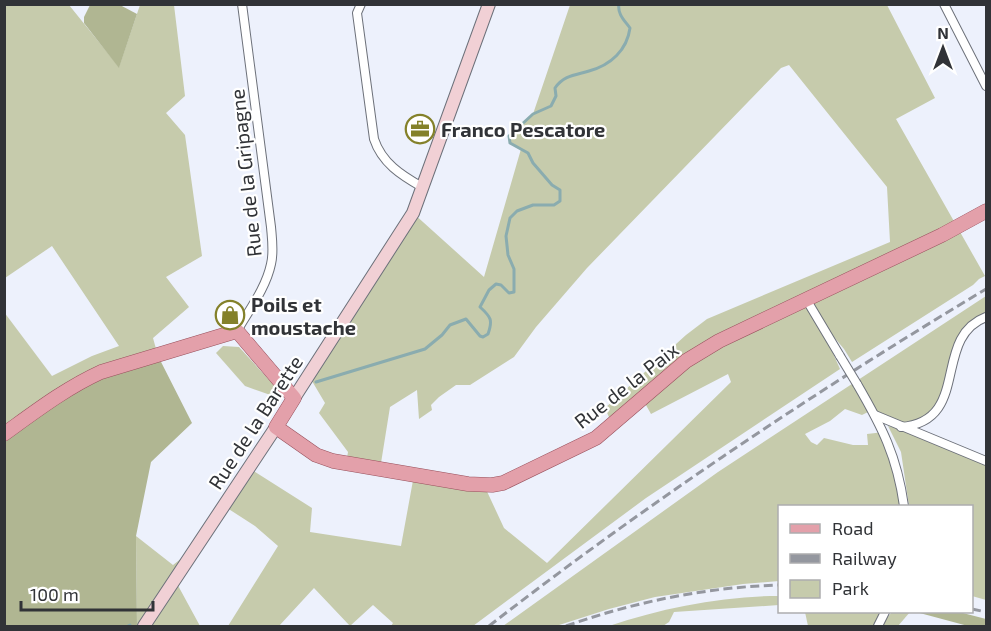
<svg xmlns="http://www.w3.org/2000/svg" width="991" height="631" viewBox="0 0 991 631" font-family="'Exo 2',sans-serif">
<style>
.green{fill:#c6cbac}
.forest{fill:#b0b692}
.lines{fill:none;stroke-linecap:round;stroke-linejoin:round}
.stream{stroke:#8aacaf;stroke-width:3}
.street-casing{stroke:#6d717a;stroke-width:10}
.secondary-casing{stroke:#6d717a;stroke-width:14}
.primary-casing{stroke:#98515d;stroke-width:15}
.street{stroke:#fff;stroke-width:8}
.secondary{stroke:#f1d0d5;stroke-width:12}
.primary{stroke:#e3a0aa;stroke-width:14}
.rail{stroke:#94979f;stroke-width:3;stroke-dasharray:9 4.5;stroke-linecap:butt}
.street-bridge-casing{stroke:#6d717a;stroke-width:10;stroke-linecap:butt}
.street-bridge{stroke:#fff;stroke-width:8}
.labels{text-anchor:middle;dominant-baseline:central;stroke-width:4.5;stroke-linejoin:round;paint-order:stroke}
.poi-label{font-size:20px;font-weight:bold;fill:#313337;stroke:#fff;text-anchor:start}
.street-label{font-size:20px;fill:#313337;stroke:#fff}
</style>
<rect width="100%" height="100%" fill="#edf1fc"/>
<g class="green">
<polygon points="5,5 69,5 119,67 140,5 174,5 185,96 166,113 185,135 202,256 166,277 189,307 153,338 158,356 5,434 4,312 52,376 92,356 119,346 52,246 5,278"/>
<polygon points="570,5 887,5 935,98 896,119 985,276 979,279 973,285 852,362 844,349 817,317 840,369 646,498 473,626 391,626 393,623 373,605 350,626 314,588 279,626 228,626 278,546 255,526 224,506 249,468 312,508 310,532 401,546 414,475 484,485 504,528 547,563 731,382 728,374 651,414 642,398 612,424 605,408 686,335 707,319 890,242 887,187 789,65 781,68 587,268 536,327 514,357 470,385 456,385 439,397 431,405 432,410 419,419 417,390 390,407 381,463 347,458 348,452 319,413 325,403 309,376 413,213 484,277 521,149 510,143 509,136 533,114"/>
<polygon points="986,296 986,317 970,325 938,408 910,426 872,410 862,415 845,409 830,421 805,434 811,442 817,445 824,438 853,445 868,445 867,434 884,432 904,506 780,506 779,581 743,584 655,597 609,609 556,626 503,626 718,472"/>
<polygon points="223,346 239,347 282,394 279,398 245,386 216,353"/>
<polygon points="888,426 904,430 986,463 986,600 972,596 972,506 909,506 901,452"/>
<polygon points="136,536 173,565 196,547 175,580 200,626 137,626"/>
<path d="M779,596V605L674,612L669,622L663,626H609C663,608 722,596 779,596Z"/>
<polygon points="805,612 880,612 876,626 808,626"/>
<polygon points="892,612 910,612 898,626 880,626"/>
</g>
<g class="forest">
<polygon points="90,5 120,5 137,14 119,68 84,23 84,17"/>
<polygon points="158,356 192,423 151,462 136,536 137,626 5,626 4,434 72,386"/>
<polygon points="916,612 959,612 986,619 986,626 968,626"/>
</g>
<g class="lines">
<g class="stream">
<path d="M316,382L425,349L442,335L450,325L466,319L480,336L483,337L488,334C493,320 491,317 480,307L489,290L496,284L501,285L509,293L514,292V269L508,255L506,236L510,218L517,211L533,205H554L560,201V190L552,185L533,163L528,153L510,143L509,136L533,114L551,106L556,96L555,88C564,75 576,75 589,71C611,65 627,50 630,28C625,21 617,14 619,4"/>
<polyline points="128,626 130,625"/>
</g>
<g class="street-casing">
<g id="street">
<path d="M361,4L357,13L374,139C382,163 401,175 422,187"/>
<polyline points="944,4 986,86"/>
<polyline points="806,299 840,356"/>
<path d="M237,331C249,310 266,288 271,264C274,252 272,239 271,227L242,4"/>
<path d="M857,384C882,427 897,456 904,506"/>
<polyline points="875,415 986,461"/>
<path d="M901,427C972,421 931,338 986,317"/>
<polyline points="878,626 885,612"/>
</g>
</g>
<g class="secondary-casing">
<g id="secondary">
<polyline points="294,398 413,213 489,4"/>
<polyline points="144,626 276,427"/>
</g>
</g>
<g class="primary-casing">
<path id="primary" d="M4,434C36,411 66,388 101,372L237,331L294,398L276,427L316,455L333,461L468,484L492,485L503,483L596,438L686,361L719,341L942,235L986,211"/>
</g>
<use href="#street" class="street"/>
<use href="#secondary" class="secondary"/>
<use href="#primary" class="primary"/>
<g class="rail">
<polyline points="972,609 986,612"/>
<path d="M489,626C646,504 816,391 986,289"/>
<path d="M566,626C634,602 707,587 780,585"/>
</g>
<g class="street-bridge-casing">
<polyline id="street-bridge" points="840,356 857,384"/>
</g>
<use href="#street-bridge" class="street-bridge"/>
</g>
<defs>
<g id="office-ring" transform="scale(1.5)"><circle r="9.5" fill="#fff" stroke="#84812a" stroke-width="1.5"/><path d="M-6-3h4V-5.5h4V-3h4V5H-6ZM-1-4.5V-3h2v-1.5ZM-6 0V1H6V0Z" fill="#84812a"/></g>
<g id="shop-ring" transform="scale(1.5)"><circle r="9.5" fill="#fff" stroke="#84812a" stroke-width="1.5"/><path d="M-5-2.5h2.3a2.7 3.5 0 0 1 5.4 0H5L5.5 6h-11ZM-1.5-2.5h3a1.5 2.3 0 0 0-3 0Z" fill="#84812a"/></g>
</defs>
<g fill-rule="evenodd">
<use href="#office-ring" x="420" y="129"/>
<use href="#shop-ring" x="230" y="315"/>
</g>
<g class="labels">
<g class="poi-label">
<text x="441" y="129">Franco Pescatore</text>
<text x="251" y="304">Poils et<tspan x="251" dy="23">moustache</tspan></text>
</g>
<g class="street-label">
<text transform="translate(245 173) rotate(-96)">Rue de la Gripagne</text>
<text transform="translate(626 385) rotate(-38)">Rue de la Paix</text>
<text transform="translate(255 422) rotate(-57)">Rue de la Barette</text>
</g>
</g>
<rect width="991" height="631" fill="none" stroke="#313337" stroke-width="12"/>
<rect x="778" y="505" width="195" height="108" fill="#ffffff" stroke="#adadaf" stroke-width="1.5"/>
<rect x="790" y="524" width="30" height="9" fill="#e3a0aa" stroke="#adadaf" stroke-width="1.5"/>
<text x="832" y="535" font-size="18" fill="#313337">Road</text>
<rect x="790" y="554" width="30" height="9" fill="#94979f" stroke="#adadaf" stroke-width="1.5"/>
<text x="832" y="565" font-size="18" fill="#313337">Railway</text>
<rect x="790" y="580" width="30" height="18" fill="#c6cbac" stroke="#adadaf" stroke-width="1.5"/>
<text x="832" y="595" font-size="18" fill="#313337">Park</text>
<g transform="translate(943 48)" stroke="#ffffff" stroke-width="4.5" paint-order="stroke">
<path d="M0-4.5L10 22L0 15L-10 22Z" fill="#313337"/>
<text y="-9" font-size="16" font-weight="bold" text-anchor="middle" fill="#313337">N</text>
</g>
<path d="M21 601v9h132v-9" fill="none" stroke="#313337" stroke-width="3"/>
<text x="30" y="601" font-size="18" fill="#313337" stroke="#ffffff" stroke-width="4.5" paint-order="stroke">100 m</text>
</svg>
